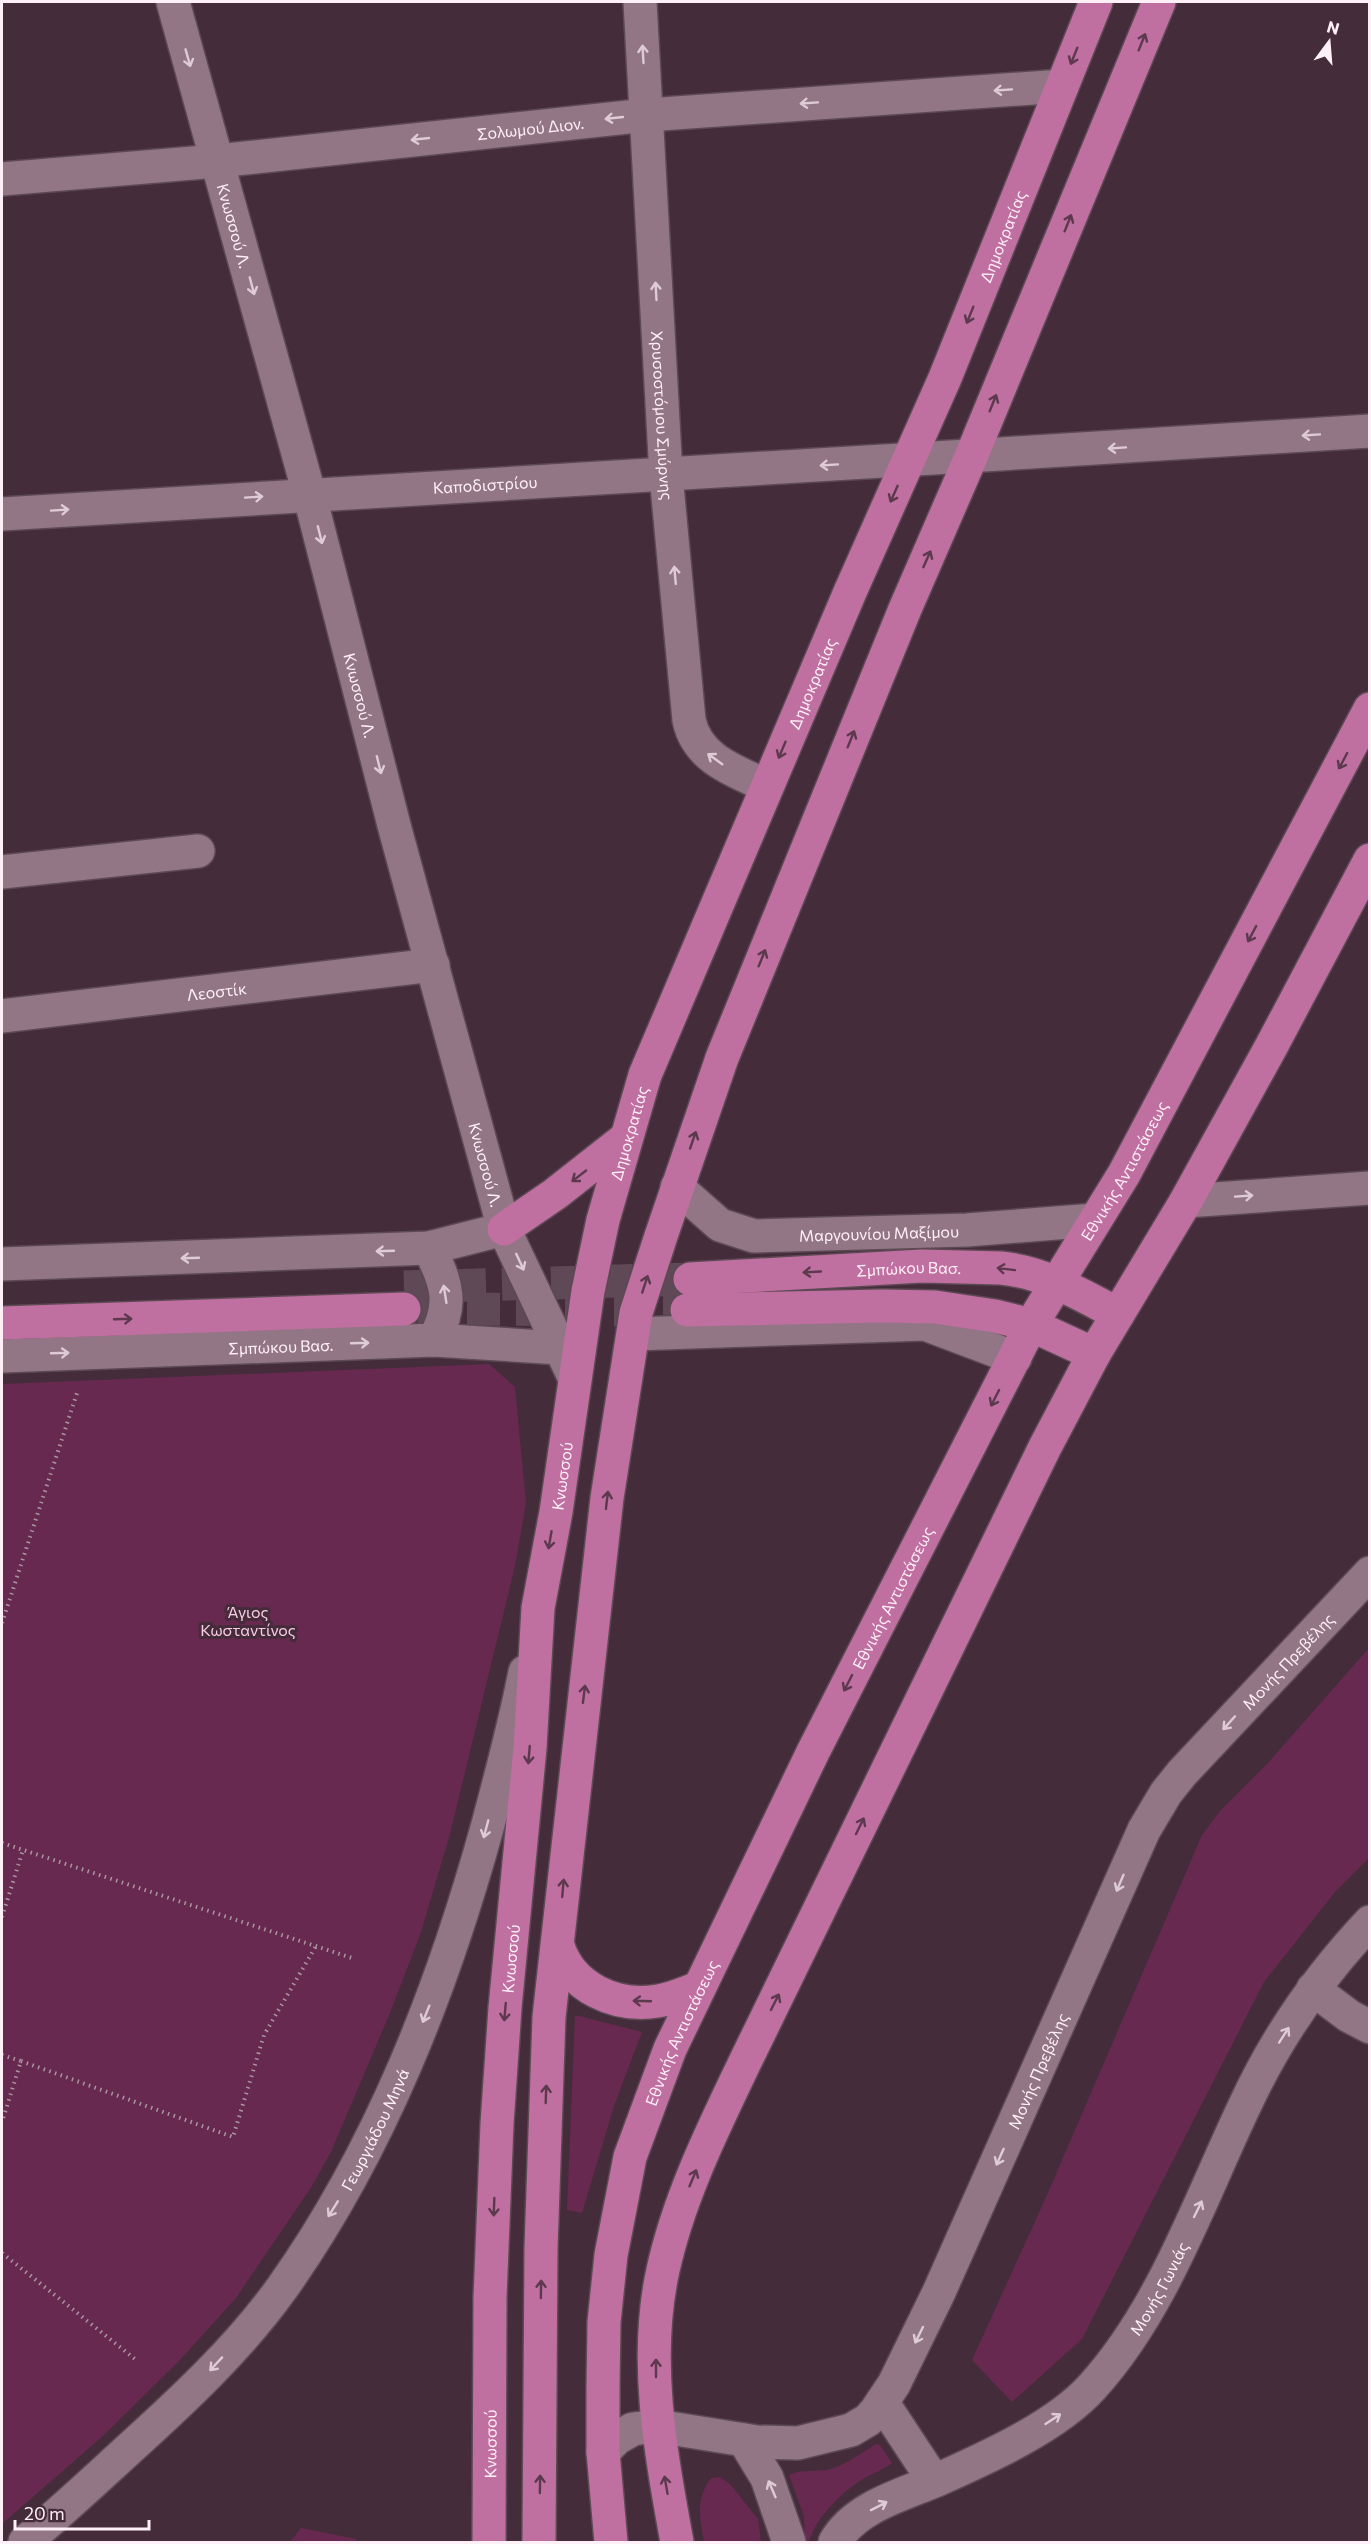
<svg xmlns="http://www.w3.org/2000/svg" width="1371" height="2544" viewBox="0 0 1371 2544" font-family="Commissioner,sans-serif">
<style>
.green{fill:#672950}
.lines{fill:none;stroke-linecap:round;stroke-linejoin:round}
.major-tunnel{stroke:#604956;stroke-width:33;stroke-dasharray:33 16;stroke-linecap:butt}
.minor-casing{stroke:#5d4954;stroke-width:36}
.major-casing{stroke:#5d4954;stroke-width:36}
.path{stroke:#a996a0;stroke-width:4;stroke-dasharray:1.5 4.5;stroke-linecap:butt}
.minor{stroke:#927685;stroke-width:33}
.major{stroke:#bf6fa0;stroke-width:33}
.oneway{stroke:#5d394e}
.oneway2{stroke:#decbd5}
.labels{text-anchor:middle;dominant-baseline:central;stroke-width:6;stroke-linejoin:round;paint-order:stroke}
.street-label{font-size:16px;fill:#ffeff7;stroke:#442c3a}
.park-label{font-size:16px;fill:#f8cae3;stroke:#442c3a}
</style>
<rect width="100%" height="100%" fill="#442c3a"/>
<g class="green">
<polygon points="489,1364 515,1387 526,1503 515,1566 450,1834 421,1932 390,2013 331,2152 312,2186 236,2298 180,2360 104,2435 2,2524 2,1384"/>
<polygon points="1369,1648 1369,1858 1335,1892 1264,1982 1082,2339 1012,2402 972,2360 1047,2195 1202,1835 1220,1811 1267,1764"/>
<polygon points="575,2015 642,2032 614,2106 582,2213 567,2210"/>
<path d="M876,2444L880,2445L892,2463C883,2470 873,2473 863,2479C842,2492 816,2517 809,2542H805L804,2516L789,2475C800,2469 813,2472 826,2470C844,2466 860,2454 876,2444Z"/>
<path d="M720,2477L730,2484L758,2519L761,2542H704C700,2517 695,2500 711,2478Z"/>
<polygon points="301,2528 356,2539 356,2542 290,2542"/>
</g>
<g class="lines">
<g class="major-tunnel">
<polyline points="404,1287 690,1279"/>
<polyline points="418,1309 687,1310"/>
</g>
<g class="minor-casing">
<g id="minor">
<path id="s1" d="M173,2L309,493L395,829L504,1229L575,1379"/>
<path id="s2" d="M640,2L666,475L689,720C697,759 735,771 767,786"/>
<path id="s3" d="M2,179L217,161L647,115L1062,86"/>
<path id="s4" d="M2,514C457,483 914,461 1370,431"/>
<polyline points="2,872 198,851"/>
<path id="s5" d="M2,1016L433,965"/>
<path id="s6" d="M677,1187L720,1225L754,1236L967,1230L1095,1220"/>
<polyline points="1186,1201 1370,1188"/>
<path d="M429,1248C447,1283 454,1304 434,1340"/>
<polyline points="2,1264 429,1248 504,1229"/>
<polyline points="634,1334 925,1324 1015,1358"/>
<path id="s7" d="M2,1356L434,1340L560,1348"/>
<polyline points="1313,1989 1349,2016 1370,2027"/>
<polyline points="882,2402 934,2481"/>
<polyline points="744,2440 767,2478 789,2542"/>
<path id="s8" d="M603,2452L617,2438L633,2429L657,2426L757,2442L798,2443L851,2430L868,2420L876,2411L894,2384L939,2292L1144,1830L1166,1793L1182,1773L1370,1573"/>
<path id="s9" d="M25,2542C61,2512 94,2481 129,2449C183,2400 239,2348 282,2288C380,2150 442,1990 487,1828C501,1776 515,1724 525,1672"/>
<path id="s10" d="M835,2542C855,2507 902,2495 937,2480C986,2458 1056,2427 1092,2387C1163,2309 1200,2199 1245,2105C1276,2038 1319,1976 1370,1922"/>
</g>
</g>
<g class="major-casing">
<g id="major">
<polyline points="504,1229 555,1194 625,1139"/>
<path id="s11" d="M690,1279L922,1266L1001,1268C1044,1272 1081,1295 1118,1314"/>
<polyline points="687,1310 883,1306 935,1307 995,1316 1031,1325 1094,1354"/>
<polyline points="2,1323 404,1309"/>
<path d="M558,1946C571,1988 616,2008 658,2001C672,1999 685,1993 698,1988"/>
<path id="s12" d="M489,2542L490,2298L497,2124L505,2008L530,1748L538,1608L556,1512L588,1291L603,1220L645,1075L850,592L945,378L1096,2"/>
<polyline points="539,2542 541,2248 549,2017 607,1498 636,1313 661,1236 722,1058 905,609 971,457 1159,2"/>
<path id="s13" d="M611,2542L603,2452V2388L604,2322L611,2255L630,2157L670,2049L813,1752L1031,1325L1124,1174L1370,709"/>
<path d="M677,2542C661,2454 643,2360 663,2270C679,2197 713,2129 745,2062L1045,1447L1094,1354L1186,1201L1271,1047L1370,860"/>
</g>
</g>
<g class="path">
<polyline points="2,1623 77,1393"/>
<polyline points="2,1843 355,1959"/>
<polyline points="2,1917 23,1850"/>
<polyline points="2,2055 21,2061 2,2122"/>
<polyline points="21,2061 233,2137 264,2035 316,1946"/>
<polyline points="2,2253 135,2359"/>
</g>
<use href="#minor" class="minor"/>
<use href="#major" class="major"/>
</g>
<defs><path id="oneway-shaft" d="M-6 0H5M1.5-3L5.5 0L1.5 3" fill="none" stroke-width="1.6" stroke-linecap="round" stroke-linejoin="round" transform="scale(1.5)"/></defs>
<g class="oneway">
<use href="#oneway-shaft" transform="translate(1142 42) rotate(-68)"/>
<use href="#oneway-shaft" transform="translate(1074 56) rotate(112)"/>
<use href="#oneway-shaft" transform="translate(1068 223) rotate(-68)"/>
<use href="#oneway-shaft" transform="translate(970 315) rotate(112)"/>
<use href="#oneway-shaft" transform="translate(993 403) rotate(-68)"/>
<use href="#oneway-shaft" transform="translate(894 494) rotate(114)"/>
<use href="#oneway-shaft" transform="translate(927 559) rotate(-66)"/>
<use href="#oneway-shaft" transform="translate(851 739) rotate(-68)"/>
<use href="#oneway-shaft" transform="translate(782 750) rotate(113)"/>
<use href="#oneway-shaft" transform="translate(1343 761) rotate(118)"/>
<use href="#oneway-shaft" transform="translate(1252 934) rotate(118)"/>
<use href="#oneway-shaft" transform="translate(762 958) rotate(-68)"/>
<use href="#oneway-shaft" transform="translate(693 1140) rotate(-71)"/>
<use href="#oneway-shaft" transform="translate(579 1176) rotate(142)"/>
<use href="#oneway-shaft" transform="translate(1006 1269) rotate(-173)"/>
<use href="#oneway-shaft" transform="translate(812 1272) rotate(177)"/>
<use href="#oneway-shaft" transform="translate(645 1284) rotate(-72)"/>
<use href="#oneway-shaft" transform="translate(123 1319) rotate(-2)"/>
<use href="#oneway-shaft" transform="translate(995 1398) rotate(117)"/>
<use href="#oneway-shaft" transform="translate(607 1500) rotate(-83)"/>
<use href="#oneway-shaft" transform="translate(550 1540) rotate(100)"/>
<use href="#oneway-shaft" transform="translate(848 1683) rotate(117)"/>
<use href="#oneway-shaft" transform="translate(584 1694) rotate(-83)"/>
<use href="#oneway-shaft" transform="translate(529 1755) rotate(95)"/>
<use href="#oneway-shaft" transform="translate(860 1826) rotate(-64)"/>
<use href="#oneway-shaft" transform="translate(563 1888) rotate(-85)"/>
<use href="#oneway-shaft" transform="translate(642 2001) rotate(-178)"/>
<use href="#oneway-shaft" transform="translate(775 2002) rotate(-63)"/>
<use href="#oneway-shaft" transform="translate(505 2012) rotate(95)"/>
<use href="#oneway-shaft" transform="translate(546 2094) rotate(-88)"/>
<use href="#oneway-shaft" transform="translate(693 2178) rotate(-67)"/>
<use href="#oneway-shaft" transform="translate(494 2207) rotate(92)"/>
<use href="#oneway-shaft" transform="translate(541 2289) rotate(-89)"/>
<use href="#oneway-shaft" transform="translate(656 2368) rotate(-90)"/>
<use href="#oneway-shaft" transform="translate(540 2484) rotate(-89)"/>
<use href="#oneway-shaft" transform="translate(666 2485) rotate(-100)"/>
</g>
<g class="oneway2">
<use href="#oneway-shaft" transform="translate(643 54) rotate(-93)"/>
<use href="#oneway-shaft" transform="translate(188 58) rotate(74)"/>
<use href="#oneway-shaft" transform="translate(1003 90) rotate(176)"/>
<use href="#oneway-shaft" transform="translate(809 103) rotate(176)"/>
<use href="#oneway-shaft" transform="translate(614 118) rotate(174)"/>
<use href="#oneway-shaft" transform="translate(420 139) rotate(174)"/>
<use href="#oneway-shaft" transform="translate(252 286) rotate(75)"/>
<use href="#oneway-shaft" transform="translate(656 291) rotate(-93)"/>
<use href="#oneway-shaft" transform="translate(1311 435) rotate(176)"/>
<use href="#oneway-shaft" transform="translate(1117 448) rotate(176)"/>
<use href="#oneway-shaft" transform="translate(829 465) rotate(176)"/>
<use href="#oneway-shaft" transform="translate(254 497) rotate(-4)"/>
<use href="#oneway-shaft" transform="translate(60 510) rotate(-4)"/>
<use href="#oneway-shaft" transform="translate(320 535) rotate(76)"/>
<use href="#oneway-shaft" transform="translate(675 575) rotate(-95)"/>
<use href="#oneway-shaft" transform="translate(715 759) rotate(-144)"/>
<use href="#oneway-shaft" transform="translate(379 765) rotate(76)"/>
<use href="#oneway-shaft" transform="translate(1244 1196) rotate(-4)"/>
<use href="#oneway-shaft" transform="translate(385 1251) rotate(178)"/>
<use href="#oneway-shaft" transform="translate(190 1258) rotate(178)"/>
<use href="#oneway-shaft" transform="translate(520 1262) rotate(65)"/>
<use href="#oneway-shaft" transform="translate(445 1294) rotate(-99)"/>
<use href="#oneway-shaft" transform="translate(360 1343) rotate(-2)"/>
<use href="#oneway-shaft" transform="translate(60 1353) rotate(-2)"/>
<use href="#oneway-shaft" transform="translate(1229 1723) rotate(132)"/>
<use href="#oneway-shaft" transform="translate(486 1829) rotate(105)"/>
<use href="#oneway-shaft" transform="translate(1120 1883) rotate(113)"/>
<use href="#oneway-shaft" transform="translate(426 2014) rotate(112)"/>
<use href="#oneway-shaft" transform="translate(1284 2035) rotate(-57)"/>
<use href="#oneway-shaft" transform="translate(1000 2157) rotate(114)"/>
<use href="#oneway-shaft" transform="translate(333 2209) rotate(122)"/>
<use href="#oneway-shaft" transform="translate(1198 2209) rotate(-64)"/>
<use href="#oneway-shaft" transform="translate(919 2335) rotate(116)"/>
<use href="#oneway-shaft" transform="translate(216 2364) rotate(133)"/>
<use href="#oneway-shaft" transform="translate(1053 2419) rotate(-33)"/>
<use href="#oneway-shaft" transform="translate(772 2489) rotate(-113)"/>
<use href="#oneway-shaft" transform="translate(879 2506) rotate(-27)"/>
</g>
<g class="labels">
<g class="street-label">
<text stroke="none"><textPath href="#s3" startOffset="531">Σολωμού Διον.</textPath></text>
<text stroke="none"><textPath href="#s1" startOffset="232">Κνωσσού Λ.</textPath></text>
<text stroke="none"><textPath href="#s12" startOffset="2392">Δημοκρατίας</textPath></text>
<text stroke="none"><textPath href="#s2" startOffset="414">Χρυσοστόμου Σμύρνης</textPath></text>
<text stroke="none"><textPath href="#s4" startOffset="484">Καποδιστρίου</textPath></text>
<text stroke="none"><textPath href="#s12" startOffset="1906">Δημοκρατίας</textPath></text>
<text stroke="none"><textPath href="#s1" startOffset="718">Κνωσσού Λ.</textPath></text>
<text stroke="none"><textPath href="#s5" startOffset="216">Λεοστίκ</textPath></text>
<text stroke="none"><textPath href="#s12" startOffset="1420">Δημοκρατίας</textPath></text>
<text stroke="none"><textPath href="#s1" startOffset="1204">Κνωσσού Λ.</textPath></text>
<text stroke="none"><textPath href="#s13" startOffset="1492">Εθνικής Αντιστάσεως</textPath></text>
<text stroke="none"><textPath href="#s6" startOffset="218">Μαργουνίου Μαξίμου</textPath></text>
<text stroke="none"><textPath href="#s11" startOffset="219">Σμπώκου Βασ.</textPath></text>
<text stroke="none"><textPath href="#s7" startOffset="279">Σμπώκου Βασ.</textPath></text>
<text stroke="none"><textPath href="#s12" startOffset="1070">Κνωσσού</textPath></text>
<text stroke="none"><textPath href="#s13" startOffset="1006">Εθνικής Αντιστάσεως</textPath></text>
<text stroke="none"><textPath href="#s8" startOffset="1154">Μονής Πρεβέλης</textPath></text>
<text stroke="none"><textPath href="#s12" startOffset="584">Κνωσσού</textPath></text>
<text stroke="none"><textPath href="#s13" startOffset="522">Εθνικής Αντιστάσεως</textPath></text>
<text stroke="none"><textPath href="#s8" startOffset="668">Μονής Πρεβέλης</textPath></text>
<text stroke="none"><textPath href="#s9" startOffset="546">Γεωργιάδου Μηνά</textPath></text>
<text stroke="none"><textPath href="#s10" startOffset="423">Μονής Γωνιάς</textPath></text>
<text stroke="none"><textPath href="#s12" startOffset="98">Κνωσσού</textPath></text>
</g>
<g class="park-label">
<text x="248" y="1611">Άγιος<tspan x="248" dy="18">Κωσταντίνος</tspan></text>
</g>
</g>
<rect width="1371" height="2544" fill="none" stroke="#ffeff7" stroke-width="6"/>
<g transform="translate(1329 42) rotate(16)" stroke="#442c3a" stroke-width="4.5" paint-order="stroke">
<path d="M0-4.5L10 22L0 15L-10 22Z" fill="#ffeff7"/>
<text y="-9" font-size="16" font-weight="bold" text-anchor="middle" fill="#ffeff7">N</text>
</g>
<path d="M15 2520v9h134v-9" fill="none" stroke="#ffeff7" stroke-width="3"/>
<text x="24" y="2520" font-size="18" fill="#ffeff7" stroke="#442c3a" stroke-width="4.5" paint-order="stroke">20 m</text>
</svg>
